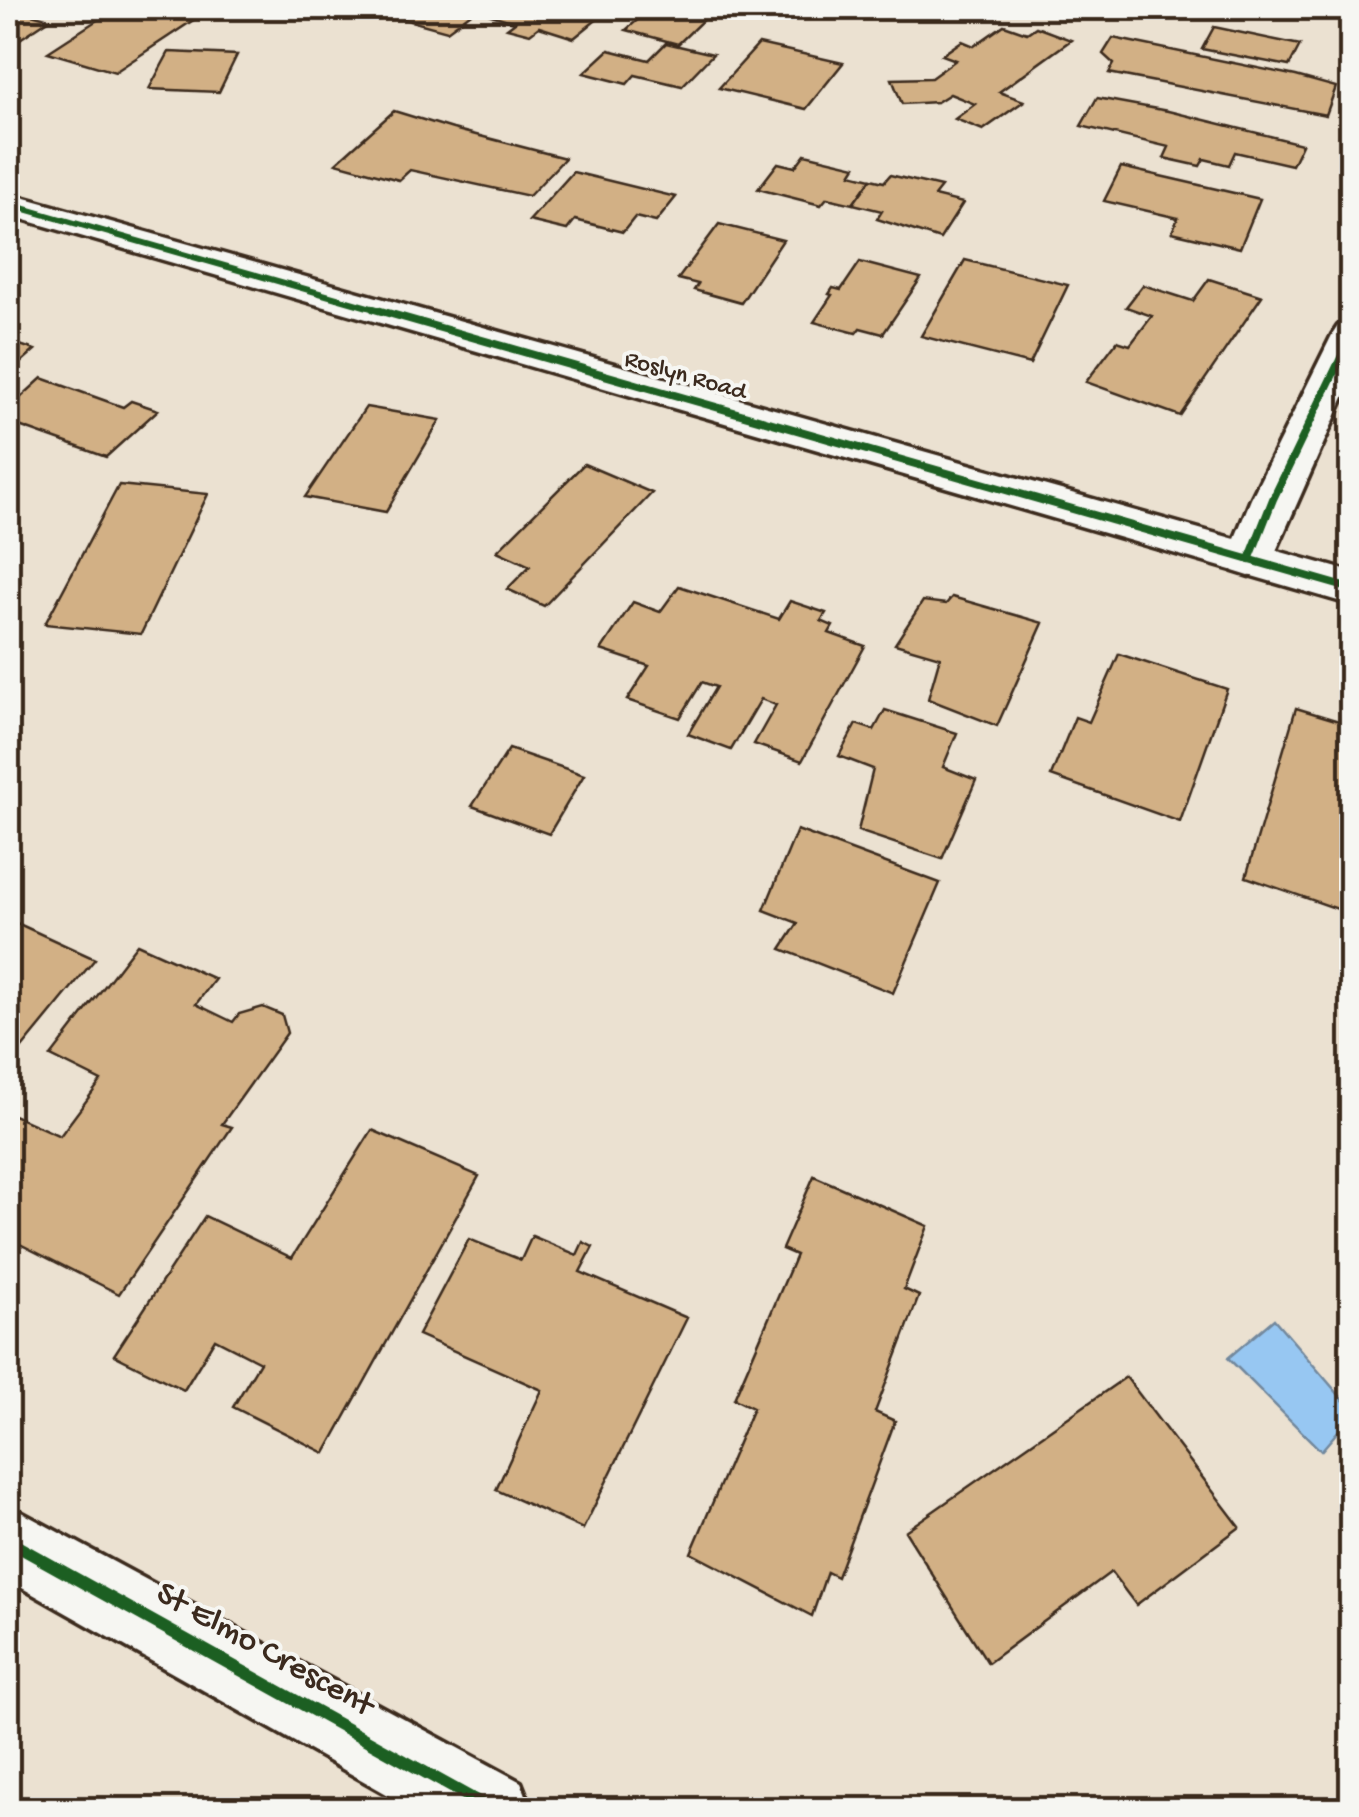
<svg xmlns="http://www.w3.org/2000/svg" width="1359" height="1817" viewBox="0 0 1359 1817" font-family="'Gochi Hand',sans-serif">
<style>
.water{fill:#97c7f2;stroke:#72889d;stroke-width:2.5}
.building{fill:#d2b085;stroke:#3b2a1e;stroke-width:2.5}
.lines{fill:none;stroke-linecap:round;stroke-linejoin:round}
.street-casing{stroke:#3b2a1e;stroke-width:7}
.secondary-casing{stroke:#3b2a1e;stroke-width:7}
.street{fill:#f6f6f2;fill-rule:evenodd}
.secondary{fill:#f6f6f2;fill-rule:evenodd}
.cycleway-far2-casing{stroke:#f6f6f2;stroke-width:10}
.cycleway-far1-casing{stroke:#f6f6f2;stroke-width:12}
.cycleway-casing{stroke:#f6f6f2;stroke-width:19}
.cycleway-far2{stroke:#1b5e20;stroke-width:6}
.cycleway-far1{stroke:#1b5e20;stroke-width:8}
.cycleway{stroke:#1b5e20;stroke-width:12}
.labels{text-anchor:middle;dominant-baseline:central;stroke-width:8;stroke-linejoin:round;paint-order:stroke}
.far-street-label{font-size:25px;fill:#3b2a1e;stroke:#f6f6f2}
.near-street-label{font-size:35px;fill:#3b2a1e;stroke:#f6f6f2}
</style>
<rect width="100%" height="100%" fill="#ebe1d1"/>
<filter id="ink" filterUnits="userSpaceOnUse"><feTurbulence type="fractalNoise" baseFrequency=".01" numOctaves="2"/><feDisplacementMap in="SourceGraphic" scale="20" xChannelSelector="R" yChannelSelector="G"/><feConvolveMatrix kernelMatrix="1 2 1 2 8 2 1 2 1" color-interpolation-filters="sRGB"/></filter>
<g filter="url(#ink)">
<polygon class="water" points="1274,1319 1351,1409 1351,1416 1321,1451 1228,1358"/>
<g class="building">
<polygon points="136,8 207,11 115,72 48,52 105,15 118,19"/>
<polygon points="378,8 478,8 447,31 374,11"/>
<polygon points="501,8 611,8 574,38 539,27 530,34 507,28 515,22 491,15"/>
<polygon points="651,8 667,8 706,17 678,44 626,30"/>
<polygon points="20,11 50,19 8,47 8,20"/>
<polygon points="1004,25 1027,33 1036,27 1071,40 999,92 1024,101 983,130 955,119 975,104 950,94 937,102 902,104 892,79 931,78 956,60 942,55 962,41 974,46"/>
<polygon points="1214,27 1300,45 1289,66 1202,49"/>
<polygon points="1113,38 1296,76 1336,87 1326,115 1109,73 1114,64 1103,54"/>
<polygon points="666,43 713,54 682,86 635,75 627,84 584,73 609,50 649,60"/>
<polygon points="759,44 843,63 806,109 719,88"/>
<polygon points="169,52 237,55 219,92 149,89"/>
<polygon points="1097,98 1168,111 1302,144 1292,165 1235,152 1229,165 1204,159 1200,166 1164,158 1169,147 1081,126"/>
<polygon points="394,111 453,129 565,158 529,196 410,170 399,180 336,163"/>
<polygon points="805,154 856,166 851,174 871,179 853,204 827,198 821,205 758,189 778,163 795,167"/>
<polygon points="1121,167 1260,199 1240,248 1172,232 1178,218 1104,201"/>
<polygon points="573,172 676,197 656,222 635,217 623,232 575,220 567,230 529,221"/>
<polygon points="890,175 941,187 934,196 963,203 940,239 877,219 882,211 853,204 871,179 884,182"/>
<polygon points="719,224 783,240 741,303 694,290 698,284 678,279"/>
<polygon points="965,260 1068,285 1030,364 921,336"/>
<polygon points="860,262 921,278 883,334 860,328 856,333 814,322 832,295 829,294 833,288 841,290"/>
<polygon points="1209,279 1262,296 1180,416 1086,382 1117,341 1130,345 1152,316 1126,307 1143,285 1193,301"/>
<polygon points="8,341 35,350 8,374"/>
<polygon points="42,378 123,407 131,401 158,410 106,457 8,422 8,409"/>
<polygon points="366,407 440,420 386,512 305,497"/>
<polygon points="584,464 652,493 544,606 507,589 530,566 497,551"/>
<polygon points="119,485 208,494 141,634 45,624"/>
<polygon points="679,586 779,619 790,601 826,613 821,621 833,626 829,633 865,646 802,761 754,744 776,705 761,699 731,750 688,734 716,687 702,682 680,718 627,700 649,666 601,650 633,602 660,612"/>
<polygon points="952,597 1043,623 997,726 928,699 940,657 895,644 923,601 946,604"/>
<polygon points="1119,654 1227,689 1180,822 1051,776 1075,717 1089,722"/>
<polygon points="1296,708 1352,725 1352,914 1246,877"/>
<polygon points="885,710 957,733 943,767 976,780 942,859 858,831 873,769 839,756 856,724 874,730"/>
<polygon points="509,749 584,775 549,834 472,806"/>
<polygon points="797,830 940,883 893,993 781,949 798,923 764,910"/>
<polygon points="8,919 95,959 8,1065"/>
<polygon points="137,944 215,979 196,1004 233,1022 239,1014 263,1007 282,1015 287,1033 222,1124 232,1127 119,1294 8,1238 8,1118 11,1114 60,1136 101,1081 51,1056"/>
<polygon points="372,1130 479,1176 325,1453 233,1407 260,1362 215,1339 184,1390 114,1355 205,1216 292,1258"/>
<polygon points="814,1176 928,1226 904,1289 919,1296 875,1412 895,1421 837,1577 827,1572 812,1616 691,1553 753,1408 734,1399 796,1255 782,1249"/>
<polygon points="532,1236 577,1255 583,1242 593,1247 580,1272 687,1318 583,1529 496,1490 542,1390 418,1335 469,1239 521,1260"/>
<polygon points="1126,1377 1240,1527 1136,1605 1111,1572 988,1663 905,1531"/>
</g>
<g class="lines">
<g class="street-casing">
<g id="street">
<polygon points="1352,323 1352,379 1272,560 1265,571 1249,576 1233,571 1226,560 1251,499 1332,335 1338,326"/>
<polygon points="8,1505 521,1782 532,1810 415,1810 8,1580"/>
</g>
</g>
<g class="secondary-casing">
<polygon id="secondary" points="8,193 1352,572 1352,605 8,215"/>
</g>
<use href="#street" class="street"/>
<use href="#secondary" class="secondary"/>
<g class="cycleway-far2-casing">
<polyline id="cycleway-far2" points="8,204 382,311"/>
</g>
<g class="cycleway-far1-casing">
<g id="cycleway-far1">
<polyline points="374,309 1352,589"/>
<polyline points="1249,560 1273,499 1352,335"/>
</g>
</g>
<g class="cycleway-casing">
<polyline id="cycleway" points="8,1541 493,1810"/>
</g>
<use href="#cycleway-far2" class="cycleway-far2"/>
<use href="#cycleway-far1" class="cycleway-far1"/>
<use href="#cycleway" class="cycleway"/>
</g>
</g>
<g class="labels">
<g class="far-street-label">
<text transform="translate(685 377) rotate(16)">Roslyn Road</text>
</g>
<g class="near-street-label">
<text transform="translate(264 1651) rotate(29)">St Elmo Crescent</text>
</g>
</g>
<rect width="1359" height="1817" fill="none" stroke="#f6f6f2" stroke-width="40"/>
<rect x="20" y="20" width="1319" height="1777" fill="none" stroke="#3b2a1e" stroke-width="4" filter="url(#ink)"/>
</svg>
